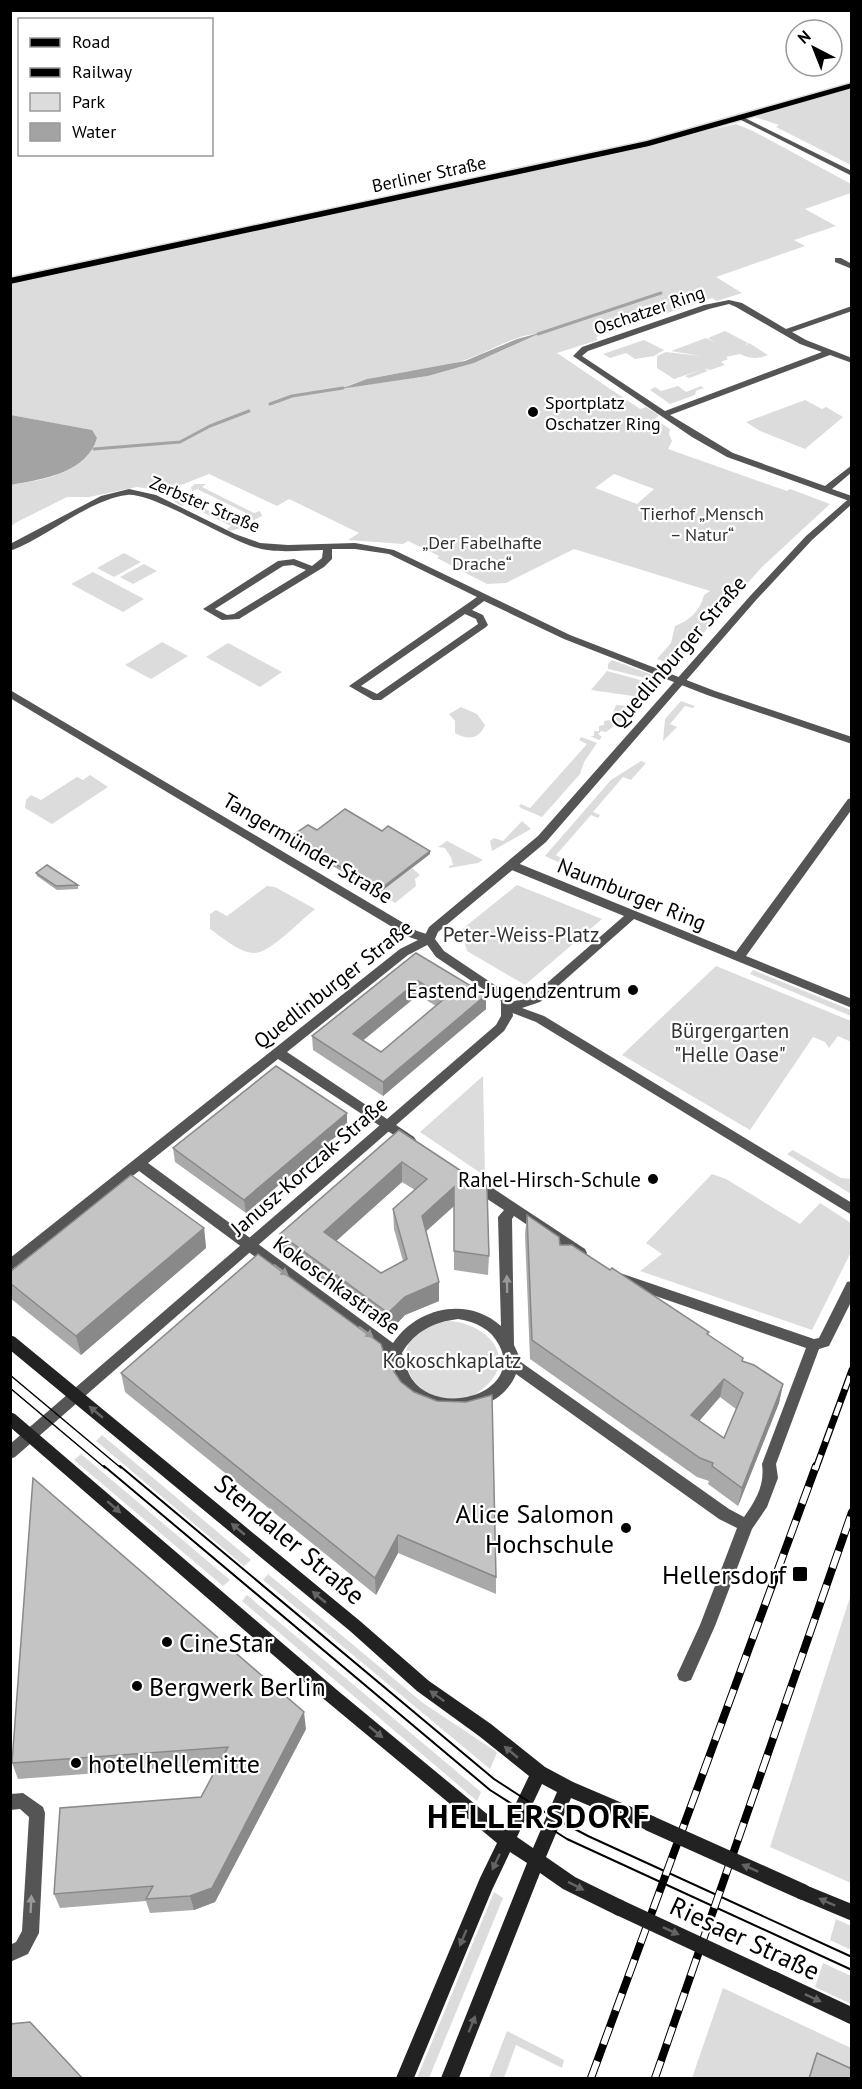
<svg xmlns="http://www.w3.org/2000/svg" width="862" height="2089" viewBox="0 0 862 2089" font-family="'PT Sans',sans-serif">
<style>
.green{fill:#dcdcdc;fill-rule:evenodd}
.water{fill:#a3a3a3}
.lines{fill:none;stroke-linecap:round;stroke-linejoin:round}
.stream{stroke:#a3a3a3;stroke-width:3}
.primary-casing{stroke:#dbdbdb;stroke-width:3}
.minor{fill:#555;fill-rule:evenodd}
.tertiary{fill:#555;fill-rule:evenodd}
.secondary{fill:#222;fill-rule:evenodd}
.primary{fill:#000;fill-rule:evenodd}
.tram-far1{stroke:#000;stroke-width:1.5}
.tram{stroke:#000;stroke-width:2}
.rail-far1-casing{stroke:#000;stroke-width:7}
.rail-casing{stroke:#000;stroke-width:8}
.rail-far1{stroke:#fff;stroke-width:4.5;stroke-dasharray:14;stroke-linecap:butt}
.rail{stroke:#fff;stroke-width:6;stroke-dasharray:18;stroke-linecap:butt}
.secondary-bridge{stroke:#222;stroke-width:16}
.wall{fill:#a9a9a9;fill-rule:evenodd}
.shaded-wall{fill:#898989}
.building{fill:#c4c4c4;stroke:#898989;stroke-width:1.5;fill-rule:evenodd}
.oneway{fill:#999}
.oneway2{fill:#646464}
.poi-dot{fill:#000;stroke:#fff;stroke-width:2}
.labels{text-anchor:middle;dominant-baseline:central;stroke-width:4.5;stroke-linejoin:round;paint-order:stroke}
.far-street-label{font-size:18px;fill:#000;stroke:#fff}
.far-poi-label{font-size:18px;fill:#000;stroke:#fff;text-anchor:start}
.far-park-label{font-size:18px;fill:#333;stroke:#fff}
.street-label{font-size:21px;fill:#000;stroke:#fff}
.park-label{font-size:21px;fill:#333;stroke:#fff}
.poi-label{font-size:21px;fill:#000;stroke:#fff;text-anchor:end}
.near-poi-label{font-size:26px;fill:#000;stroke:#fff;text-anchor:start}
.near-street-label{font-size:26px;fill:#000;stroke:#fff}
.near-district-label{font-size:33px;font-weight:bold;letter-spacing:1.5px;fill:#000;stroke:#fff}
</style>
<rect width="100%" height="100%" fill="#fff"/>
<g class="green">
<polygon points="851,87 851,165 776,127 779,125 755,117"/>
<path d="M736,124L753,131L851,184V193L805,209L836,226L794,240L805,246L716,277L742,293L717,301L712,298L596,337L598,340L557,353L640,409L646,407L659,415L655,419L670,429L669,434L672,441L668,449L787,491L790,489L830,504L761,568L675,665L657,659L671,643L675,626C690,620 700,611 704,595L710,591L574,549L506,583L487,584L437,558L439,556L408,541L403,544L348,540L359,533L289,499L277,506L209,474L166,491L137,487L89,497H67L15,523L11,527V485C43,480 87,473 97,438L91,430L11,415V284L545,169ZM539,334L474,363L428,376L343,388C382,370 426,374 465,360C489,352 515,334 539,334ZM614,474L654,489L637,504L595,488Z"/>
<path d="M725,331L748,343L744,347L749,343L768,355C758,359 750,359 740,354L726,357L728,359L721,362L725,365L710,370L704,368L708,371L689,378L685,376L703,369L674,379L657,368V356L666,352L701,356L671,351L706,338L715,343L708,338Z"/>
<polygon points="644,340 664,350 654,356 635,359 626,353 610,358 603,354"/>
<polygon points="678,386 686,392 701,386 704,388 696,391 695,395 670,404 650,390 655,387 661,391"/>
<polygon points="805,400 822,409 826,407 843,417 805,449 760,431 746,422"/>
<polygon points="195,484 206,484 202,487 254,513 260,511 262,516 254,520 246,518 250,515 197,489 192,491 191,487"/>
<polygon points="187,494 195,499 191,502 235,524 241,522 242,528 230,531 227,529 231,526 186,504 181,506 172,500 176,495"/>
<polygon points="124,553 141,562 114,577 97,568"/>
<polygon points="144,564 157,571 133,584 120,577"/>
<polygon points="93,572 144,599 123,612 71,584"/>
<polygon points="162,642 188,656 151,679 125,665"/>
<polygon points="228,643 282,672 260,687 206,657"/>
<polygon points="612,660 655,676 662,682 608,669 608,664"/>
<polygon points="607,671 659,685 647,698 591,690"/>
<polygon points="681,701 695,706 693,708 685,706 670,724 677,727 663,741 665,719"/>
<polygon points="616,705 640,707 606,732 601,731 598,734 602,737 599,740 590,736 594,736 594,731 599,731 599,726 604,725 604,721 610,720"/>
<path d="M461,707L477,714L485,725C479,740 467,740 455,733V721L449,714Z"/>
<polygon points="581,737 597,743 584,762 580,774 542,817 521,808 519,806 521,804 530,808 587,744 579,740"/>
<polygon points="641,761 646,763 631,780 623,777 593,812 600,815 598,818 591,815 556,855 563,859 560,863 545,856 611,780"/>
<polygon points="90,775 108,787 52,824 25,808 26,800 31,795 41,800 77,777 83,780"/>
<polygon points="522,821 531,829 492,851 490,841 494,838 503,841"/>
<polygon points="447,841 483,860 478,863 449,868 449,866 453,865 451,857 445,848 438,847"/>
<polygon points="412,868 420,875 415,879 416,886 395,903 379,893"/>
<polygon points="517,885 602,919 525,985 467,951 461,930"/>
<path d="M267,886L275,887L315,909C302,919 270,953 255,953C239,953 222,937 210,929V914L216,910L227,916Z"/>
<polygon points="716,966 851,1021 851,1042 838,1036 829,1048 825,1042 813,1037 750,1130 622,1055"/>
<polygon points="753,970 851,1010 851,1016 750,974"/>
<polygon points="483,1076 485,1176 420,1132"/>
<polygon points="793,1150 841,1178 851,1179 851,1194 787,1154"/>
<polygon points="712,1174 726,1179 800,1224 820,1203 851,1223 851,1252 812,1330 640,1271 662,1254 646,1243"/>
<path d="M448,1321C484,1322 520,1356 485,1387C431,1436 358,1337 448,1321Z"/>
<polygon points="102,1435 251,1560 244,1566 96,1441"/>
<polygon points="81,1454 230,1580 223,1586 74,1460"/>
<polygon points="268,1574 423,1703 495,1751 497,1753 490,1769 263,1580"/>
<polygon points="851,1594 851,1883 770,1847"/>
<polygon points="247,1595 481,1792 477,1801 242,1601"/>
<polygon points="494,1892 503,1898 429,2078 417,2078"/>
<polygon points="836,1919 851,1926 851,1950 830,1940"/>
<polygon points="823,1963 851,1976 851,2004 815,1987"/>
<polygon points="723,1988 851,2048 851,2078 692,2078"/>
<polygon points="507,2031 564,2060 562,2068 516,2045 504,2078 489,2078"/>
</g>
<g class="water">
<polygon points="543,332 474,363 428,376 340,389 367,379 465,361 517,339"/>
<path d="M11,415L92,430L97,438C87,473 43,479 11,485Z"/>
</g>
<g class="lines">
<g class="stream">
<polyline points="538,334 661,293"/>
<polyline points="270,404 292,396 343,388"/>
<polyline points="94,449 180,442 210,426 249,411"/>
</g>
<g class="primary-casing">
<polygon id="primary" points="852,83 852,88 649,146 10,284 10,278 647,141"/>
</g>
<g class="minor">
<polygon points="835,258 841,258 852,264 852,269 835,262"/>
<path d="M729,300L742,303L786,329L852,306V311L792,332L806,340L852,358V363L830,355L670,415L733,453L825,486L852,465V472L832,489L852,496V502L727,457L692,437L573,356L582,347L704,305ZM729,304L736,307L800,344L822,352L665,411L582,356L588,351L709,309Z"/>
<path d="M129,489L156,495L235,534L260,543L288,545L355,543L394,550L570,635L715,691L852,737V744L707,695L564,639L484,601L472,610L483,615L488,625L486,627L381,700H373L349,686L477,597L389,554L355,549H332V559L324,567L239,619L222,620L203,609L278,561L294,559L312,566L322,558L323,550C302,550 275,554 254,547C225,538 151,492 127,495C88,500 48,537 10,551V544L101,496ZM293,565L306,570L234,614L227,615L215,609L283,566ZM465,614L476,619L478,624L377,694L361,686Z"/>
<path d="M10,690L417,931L433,936L435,939L433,942L408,955L287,1052L414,1137L416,1140L414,1143H406L278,1059L148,1163L393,1343C417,1307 468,1296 501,1326L498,1217L504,1210L469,1187L468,1183L469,1179H479L585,1249L587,1253L585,1257L580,1258L575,1257L514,1216L512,1219L514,1345L519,1356L518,1360L729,1509L744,1517C756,1500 765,1485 762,1464L806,1348L615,1282L613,1278L615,1274L620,1273L814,1339L819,1338L847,1282L852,1281V1300L829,1346L819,1349L776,1464L778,1478L767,1507L752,1529L715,1626L691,1680L685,1682L679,1680L677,1675L700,1625L737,1528L719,1519L516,1374C499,1417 428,1424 402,1386C396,1378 393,1365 389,1356L139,1171L10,1271V1258L400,949L418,940L409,937L10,698ZM458,1319C476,1322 491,1329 499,1345C524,1392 439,1419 412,1379C407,1372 405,1361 402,1353C415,1331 434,1322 458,1319Z"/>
<polygon points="852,798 852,809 746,956 852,999 852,1008 634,919 540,1002 522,1008 544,1016 852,1203 852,1215 536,1022 505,1010 503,1007 505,1004 532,996 624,916 507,868 506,865 507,862 515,862 736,952 848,799"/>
<polygon points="23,1793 43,1807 45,1813 39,1933 28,1954 10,1962 10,1945 16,1942 22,1931 29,1817 20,1809 10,1810 10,1794"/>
</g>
<g class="tertiary">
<polygon points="739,115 852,171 852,176 737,118 736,117"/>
<polygon points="852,496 852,504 812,540 757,599 546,842 438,932 435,939 444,951 511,996 513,1016 504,1031 15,1457 10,1459 10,1444 496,1025 501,1016 501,1001 436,957 423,939 429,927 538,836 751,595 806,536"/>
</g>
<g class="secondary">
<path d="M10,1335L15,1337L360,1621L429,1681L491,1724L545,1767L573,1782L655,1817L657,1823L655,1829L649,1831L571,1798L546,1857L575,1877L624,1901L627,1907L624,1913L618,1916L563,1889L540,1873L459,2078H441L527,1863L510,1852L492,1890L414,2078H396L480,1878L497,1843L325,1700L10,1427V1412L15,1414L337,1690L504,1828L529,1776L479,1736L417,1691L350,1631L10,1350ZM542,1784L557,1792L533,1848L517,1837Z"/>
<polygon points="803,1884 852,1904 852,1921 797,1898 795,1892 797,1886"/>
<polygon points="775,1971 852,2007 852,2025 769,1986 766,1980 769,1974"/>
</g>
<use href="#primary" class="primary"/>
<g class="tram-far1">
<polyline points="10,1375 121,1468"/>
<polyline points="10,1388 105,1468"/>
</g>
<g class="tram">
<polyline points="104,1466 490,1790 567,1839 852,1970"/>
<polyline points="120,1466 494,1779 554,1818 588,1836 852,1957"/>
</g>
<g class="rail-far1-casing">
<polyline id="rail-far1" points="816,1468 852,1370"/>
</g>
<g class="rail-casing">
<g id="rail">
<polyline points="591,2078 816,1466"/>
<polyline points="655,2078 852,1512"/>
</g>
</g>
<use href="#rail-far1" class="rail-far1"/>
<use href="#rail" class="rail"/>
<g class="secondary-bridge">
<polyline points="649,1823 803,1892"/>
<polyline points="618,1907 775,1980"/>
</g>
</g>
<g class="wall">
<polygon points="317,830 382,831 430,854 379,893 290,841 290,837"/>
<polygon points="36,873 78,885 78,889 57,890 37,876"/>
<path d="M416,953L486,995V1009L383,1096L313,1050L312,1036ZM418,995L436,1006L381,1052L363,1040Z"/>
<polygon points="347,1127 246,1213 175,1162 173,1148"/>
<path d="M399,1130L487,1188L489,1256L488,1275L454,1270V1206L426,1231L439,1301L405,1315L389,1332L282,1253L280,1234ZM402,1182L415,1190L393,1209L394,1229L403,1261L381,1273L336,1241Z"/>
<path d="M527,1215L560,1245L708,1335L743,1358L742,1362L783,1384L779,1403L738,1506L708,1484L709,1481L697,1477L530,1359L525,1234ZM720,1397L736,1409L724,1438L699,1421Z"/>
<polygon points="204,1228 206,1248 81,1355 10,1298 10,1272"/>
<polygon points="386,1360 496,1577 496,1594 398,1553 376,1595 125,1392 121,1373"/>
<polygon points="306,1729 215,1902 194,1910 150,1913 146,1901 60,1908 54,1894 201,1797 219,1764 18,1779 12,1763"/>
<polygon points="817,2053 852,2079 808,2079 814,2060"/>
</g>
<g class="shaded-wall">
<polygon points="430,851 430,854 379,893 379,890"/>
<polygon points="418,981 418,995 354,1048 353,1034"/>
<polygon points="486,995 486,1009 383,1096 383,1082"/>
<polygon points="347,1113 347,1127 246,1213 244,1200"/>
<polygon points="402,1162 402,1182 325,1251 324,1232"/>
<polygon points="454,1187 454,1206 422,1235 422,1216"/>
<polygon points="204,1228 206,1248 81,1355 76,1336"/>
<polygon points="439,1282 439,1301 405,1315 389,1332 388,1313 405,1297"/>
<polygon points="724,1379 720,1397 688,1434 691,1415"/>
<polygon points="783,1384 779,1403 738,1506 742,1488"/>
<polygon points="398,1535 398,1553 376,1595 375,1578"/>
<polygon points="304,1712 306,1729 215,1902 194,1910 190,1896"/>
</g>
<g class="building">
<polygon points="345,809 382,831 388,826 430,851 379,890 290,837 308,825 317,830"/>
<polygon points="47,865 78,885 56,886 36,873"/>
<path d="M416,953L486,995L383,1082L312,1036ZM418,981L445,998L381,1052L353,1034Z"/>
<polygon points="276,1066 347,1113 244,1200 173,1148"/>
<path d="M399,1130L487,1188L489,1256L454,1251V1187L422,1216L439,1282L405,1297L388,1313L280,1234ZM402,1162L427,1179L393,1209L407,1259L381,1273L324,1232Z"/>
<polygon points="131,1175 204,1228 76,1336 10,1283 10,1272"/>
<path d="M527,1215L559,1237L560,1245H572L610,1270L612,1268L709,1332L707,1334L743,1358L742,1361L754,1365L783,1384L742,1488L712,1466L713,1463L700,1458L532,1340ZM724,1379L743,1393L724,1438L691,1415Z"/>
<polygon points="258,1254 381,1344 386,1360 401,1382 414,1392 437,1401 466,1402 492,1395 496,1577 398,1535 375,1578 121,1373"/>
<polygon points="33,1478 304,1712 212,1888 190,1896 146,1899 153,1886 54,1894 60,1808 201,1797 228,1747 12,1763"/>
<polygon points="30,2022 83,2079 10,2079 10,2024"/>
<polygon points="817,2053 852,2069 852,2079 809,2079"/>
</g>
<defs><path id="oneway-solid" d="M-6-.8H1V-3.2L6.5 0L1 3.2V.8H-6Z" transform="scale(1.5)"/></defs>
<g class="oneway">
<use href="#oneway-solid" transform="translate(281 1270) rotate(36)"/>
<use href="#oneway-solid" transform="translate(507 1284) rotate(-91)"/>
<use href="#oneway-solid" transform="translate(366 1332) rotate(36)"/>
<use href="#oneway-solid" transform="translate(31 1904) rotate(-87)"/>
</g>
<g class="oneway2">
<use href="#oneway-solid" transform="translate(96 1412) rotate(-140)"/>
<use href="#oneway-solid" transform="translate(114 1507) rotate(41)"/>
<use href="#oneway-solid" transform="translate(238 1529) rotate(-140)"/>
<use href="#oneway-solid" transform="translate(319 1597) rotate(-140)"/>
<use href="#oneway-solid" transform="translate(437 1696) rotate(-144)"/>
<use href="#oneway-solid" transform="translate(376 1732) rotate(40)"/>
<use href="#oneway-solid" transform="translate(511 1752) rotate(-140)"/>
<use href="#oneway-solid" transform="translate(496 1862) rotate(115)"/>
<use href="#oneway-solid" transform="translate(750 1868) rotate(-156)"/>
<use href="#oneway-solid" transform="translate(576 1886) rotate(27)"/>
<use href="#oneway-solid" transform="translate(827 1902) rotate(-156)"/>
<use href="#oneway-solid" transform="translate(671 1931) rotate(25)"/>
<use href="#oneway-solid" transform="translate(463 1938) rotate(113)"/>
<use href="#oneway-solid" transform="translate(813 1998) rotate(25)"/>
<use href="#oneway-solid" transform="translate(472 2024) rotate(-68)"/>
</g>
<g class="poi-dot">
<circle cx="533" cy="412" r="6"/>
<circle cx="633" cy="990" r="6"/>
<circle cx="653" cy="1179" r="6"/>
<circle cx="626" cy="1528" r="6"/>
<rect x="792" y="1566" width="16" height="16" rx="3"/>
<circle cx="167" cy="1642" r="6"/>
<circle cx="137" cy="1686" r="6"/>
<circle cx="76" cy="1763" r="6"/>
</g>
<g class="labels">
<g class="far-street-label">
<text transform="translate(429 174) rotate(-12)">Berliner Straße</text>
<text transform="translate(649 310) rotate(-19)">Oschatzer Ring</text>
<text transform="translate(205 504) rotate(23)">Zerbster Straße</text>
</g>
<g class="far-poi-label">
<text x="545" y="402">Sportplatz<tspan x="545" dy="21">Oschatzer Ring</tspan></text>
</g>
<g class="far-park-label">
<text x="702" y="513">Tierhof „Mensch<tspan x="702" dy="21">– Natur“</tspan></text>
<text x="482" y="542">„Der Fabelhafte<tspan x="482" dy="21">Drache“</tspan></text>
</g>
<g class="street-label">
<text transform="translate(678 652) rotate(-49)">Quedlinburger Straße</text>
<text transform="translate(308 848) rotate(31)">Tangermünder Straße</text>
<text transform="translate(632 894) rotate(22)">Naumburger Ring</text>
<text transform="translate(333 984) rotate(-38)">Quedlinburger Straße</text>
<text transform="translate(309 1166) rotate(-41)">Janusz-Korczak-Straße</text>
<text transform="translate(337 1285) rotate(36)">Kokoschkastraße</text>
</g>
<g class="park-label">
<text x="521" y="934">Peter-Weiss-Platz</text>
<text x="730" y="1030">Bürgergarten<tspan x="730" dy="24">"Helle Oase"</tspan></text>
<text x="452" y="1360">Kokoschkaplatz</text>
</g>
<g class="poi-label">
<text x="621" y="990">Eastend-Jugendzentrum</text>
<text x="641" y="1179">Rahel-Hirsch-Schule</text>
</g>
<g class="near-poi-label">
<text x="614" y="1513" text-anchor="end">Alice Salomon<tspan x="614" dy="30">Hochschule</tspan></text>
<text x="786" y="1574" text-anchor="end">Hellersdorf</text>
<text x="179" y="1642">CineStar</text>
<text x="149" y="1686">Bergwerk Berlin</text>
<text x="88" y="1763">hotelhellemitte</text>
</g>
<g class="near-street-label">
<text transform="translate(290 1539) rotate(40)">Stendaler Straße</text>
<text transform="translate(745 1938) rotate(25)">Riesaer Straße</text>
</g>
<g class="near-district-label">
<text x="539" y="1815">HELLERSDORF</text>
</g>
</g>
<rect width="862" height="2089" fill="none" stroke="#000000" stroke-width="24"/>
<rect x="18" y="18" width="195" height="138" fill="#ffffff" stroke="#999999" stroke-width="1.5"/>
<rect x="30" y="38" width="30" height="9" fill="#000000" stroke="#999999" stroke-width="1.5"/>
<text x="72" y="48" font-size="18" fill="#000000">Road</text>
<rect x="30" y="68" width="30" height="9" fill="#000000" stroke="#999999" stroke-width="1.5"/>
<text x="72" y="78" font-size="18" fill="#000000">Railway</text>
<rect x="30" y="93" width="30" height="18" fill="#dcdcdc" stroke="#999999" stroke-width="1.5"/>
<text x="72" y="108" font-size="18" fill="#000000">Park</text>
<rect x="30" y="123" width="30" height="18" fill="#a3a3a3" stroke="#999999" stroke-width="1.5"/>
<text x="72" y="138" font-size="18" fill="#000000">Water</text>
<g transform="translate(814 48) rotate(318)"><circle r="28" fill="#ffffff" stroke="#999999" stroke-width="1.5"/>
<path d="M0-4.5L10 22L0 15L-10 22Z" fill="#000000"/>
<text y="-9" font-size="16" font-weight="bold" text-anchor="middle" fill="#000000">N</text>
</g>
</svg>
